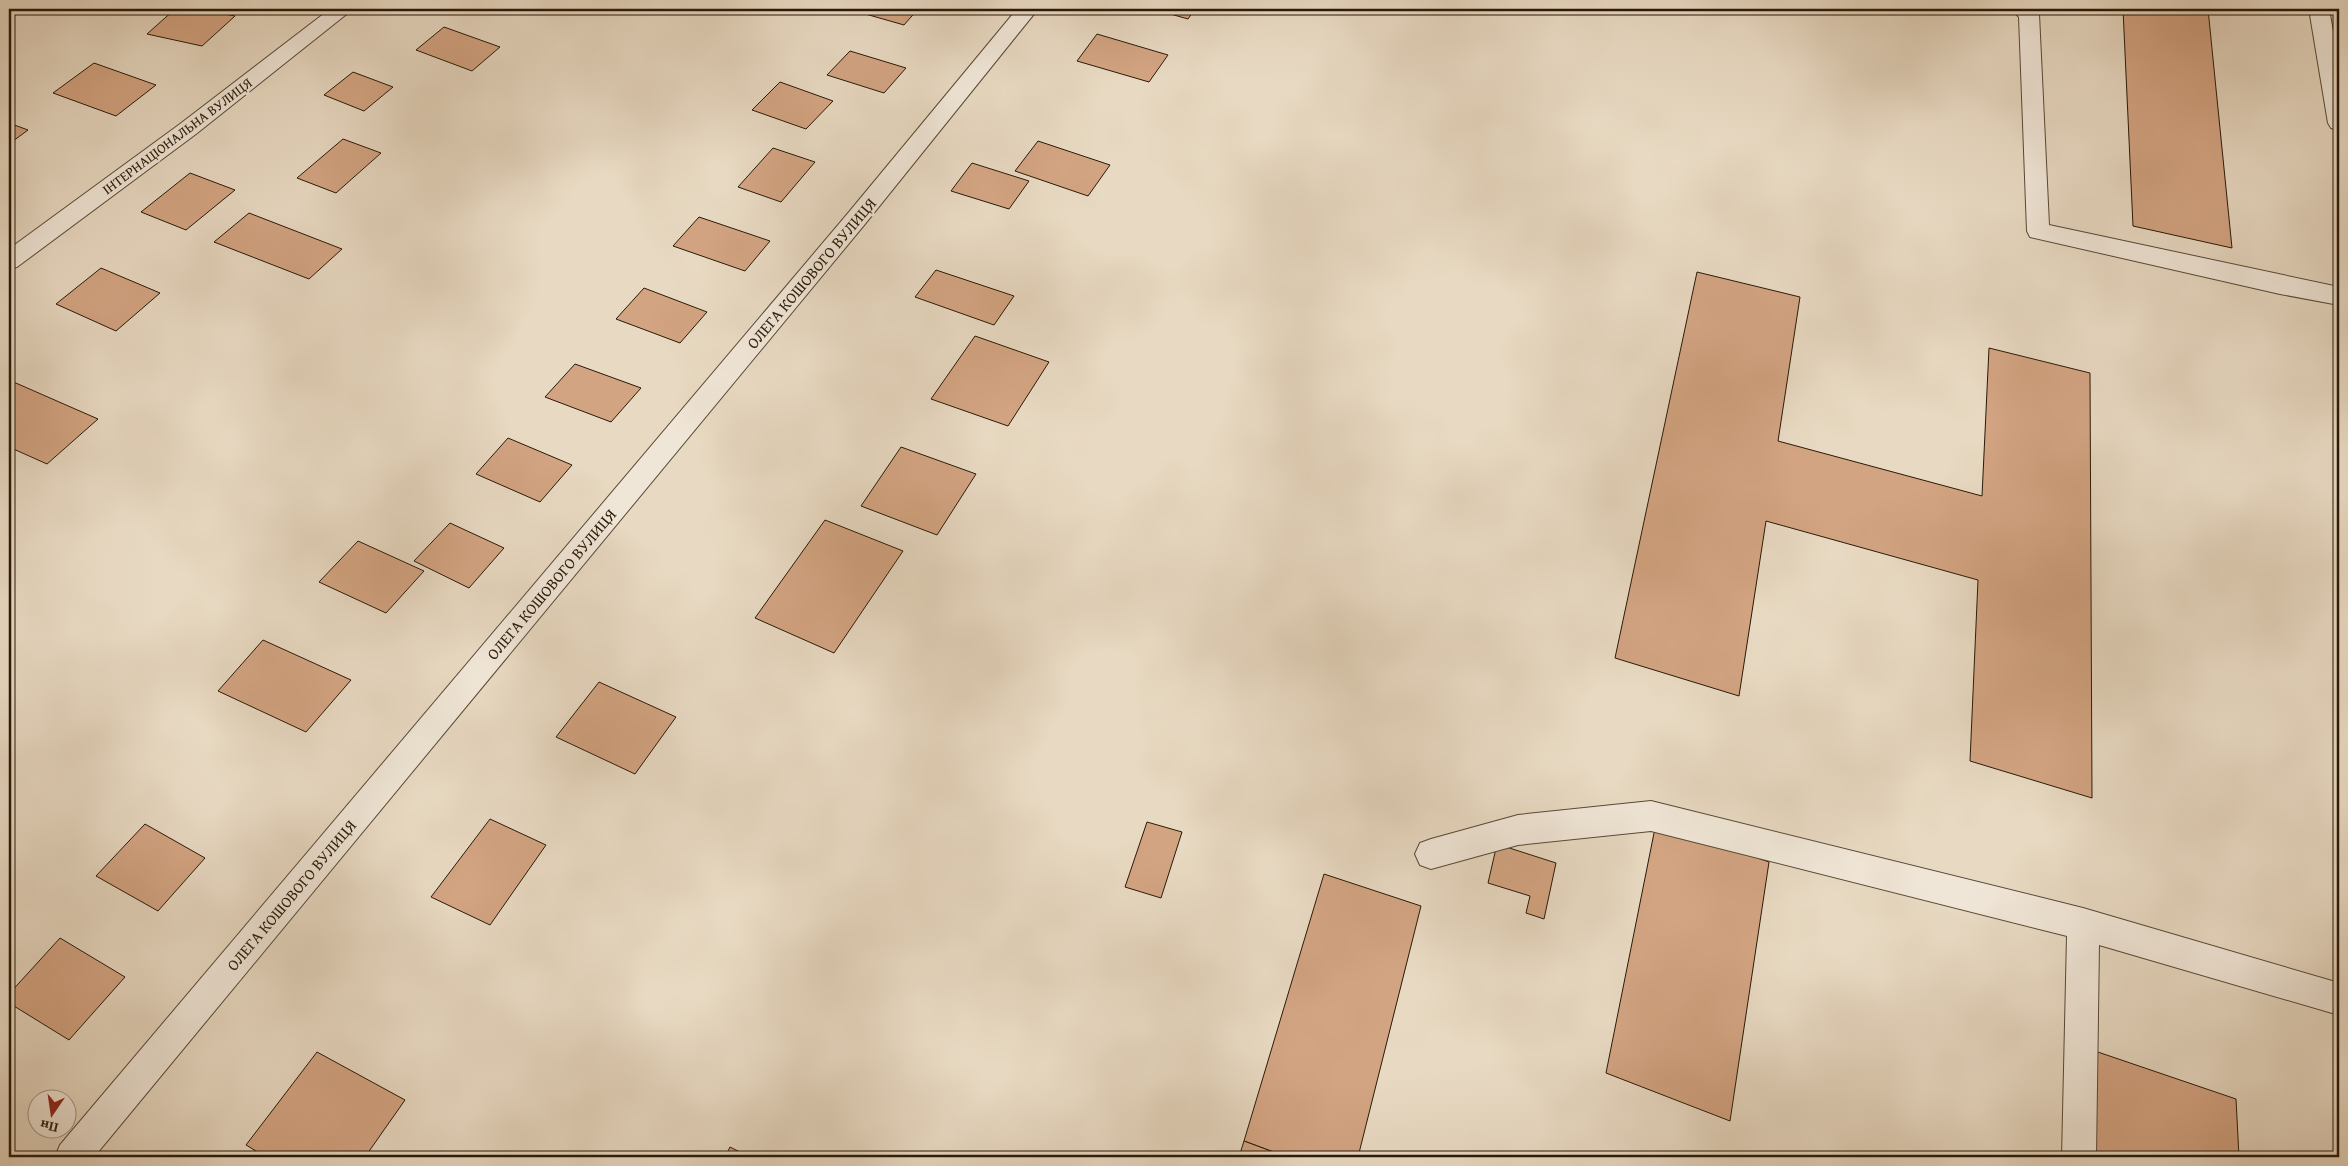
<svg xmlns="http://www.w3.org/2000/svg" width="2348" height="1166" viewBox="0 0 2348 1166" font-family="'Gentium Book Plus',serif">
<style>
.building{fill:#d3a482;stroke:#281908}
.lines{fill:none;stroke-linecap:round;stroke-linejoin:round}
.service-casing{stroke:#584936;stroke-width:2}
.minor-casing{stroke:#584936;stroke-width:2}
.tertiary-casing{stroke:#584936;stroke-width:2}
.service{fill:#f0e6d7;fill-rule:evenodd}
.minor{fill:#f0e6d7;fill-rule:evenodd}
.tertiary{fill:#f0e6d7;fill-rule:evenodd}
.labels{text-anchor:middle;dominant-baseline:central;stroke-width:4.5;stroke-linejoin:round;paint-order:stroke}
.far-street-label{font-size:14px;fill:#281908;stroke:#f0e6d7}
.street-label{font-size:16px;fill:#281908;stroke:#f0e6d7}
</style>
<rect width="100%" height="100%" fill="#e8d9c2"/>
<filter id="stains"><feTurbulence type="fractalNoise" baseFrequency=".004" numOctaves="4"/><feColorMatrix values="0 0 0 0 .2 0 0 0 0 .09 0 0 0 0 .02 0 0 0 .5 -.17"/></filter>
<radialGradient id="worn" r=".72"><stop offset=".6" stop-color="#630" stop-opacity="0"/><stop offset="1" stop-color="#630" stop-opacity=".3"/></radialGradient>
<g class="building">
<polygon points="175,9 200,9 235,16 202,46 147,34"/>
<polygon points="848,9 918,9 904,25"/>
<polygon points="1153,9 1195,9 1188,19"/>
<polygon points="2123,9 2208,9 2232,248 2133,226"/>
<polygon points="444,27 500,47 472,71 416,50"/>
<polygon points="1097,34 1168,55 1149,82 1077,61"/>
<polygon points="850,51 906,68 884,93 827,75"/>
<polygon points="94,63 156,85 116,116 53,93"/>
<polygon points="353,72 393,87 364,111 324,95"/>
<polygon points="780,82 833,101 806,129 752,110"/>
<polygon points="9,123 28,130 9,144"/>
<polygon points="343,139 381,153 336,193 297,178"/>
<polygon points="1038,141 1110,165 1088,196 1015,171"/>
<polygon points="773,148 815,162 781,202 738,187"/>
<polygon points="972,163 1029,181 1009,209 951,191"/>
<polygon points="190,173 235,190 186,230 141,212"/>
<polygon points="249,213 342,249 309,279 214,242"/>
<polygon points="699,217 770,241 745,271 673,246"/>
<polygon points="101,268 160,293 116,331 56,304"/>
<polygon points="936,270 1014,296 994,325 915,297"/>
<polygon points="1697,272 1800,297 1778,441 1982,496 1989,348 2090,373 2092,798 1970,761 1978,580 1766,521 1739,696 1615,658"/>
<polygon points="644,288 707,312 680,343 616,319"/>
<polygon points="975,336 1049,362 1008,426 931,399"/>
<polygon points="575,364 641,388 611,422 545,397"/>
<polygon points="9,380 98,419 47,464 9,447"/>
<polygon points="508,438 572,465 540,502 476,474"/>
<polygon points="901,447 976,474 937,535 861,506"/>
<polygon points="825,520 903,551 834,653 755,618"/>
<polygon points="450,523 504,548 469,588 414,561"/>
<polygon points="358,541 424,571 386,613 319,582"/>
<polygon points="263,640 351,680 306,732 218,691"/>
<polygon points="599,682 676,717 635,774 556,737"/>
<polygon points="490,819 546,845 490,925 431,897"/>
<polygon points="1147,822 1182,832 1161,898 1125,887"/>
<polygon points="1656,823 1769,862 1730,1121 1606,1073"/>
<polygon points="145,824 205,858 158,911 96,876"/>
<polygon points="1497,844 1556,863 1544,919 1526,913 1530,896 1488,883"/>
<polygon points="1324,874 1421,906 1358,1157 1287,1157 1244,1141"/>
<polygon points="60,938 125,977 69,1040 9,1003 9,994"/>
<polygon points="2089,1049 2236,1099 2239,1157 2090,1157"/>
<polygon points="317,1052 405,1100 365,1157 266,1157 246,1145"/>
<polygon points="1244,1141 1287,1157 1239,1157"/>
<polygon points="730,1147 750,1157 725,1157"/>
</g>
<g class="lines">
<g class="service-casing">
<g id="service">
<polygon points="2011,9 2035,9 2039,14 2049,225 2339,287 2339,305 2280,294 2030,237 2027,231 2019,17"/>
<polygon points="1651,801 2083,908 2339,983 2339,1015 2099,945 2096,1157 2062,1157 2067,936 1651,831 1518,845 1431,869 1420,865 1415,854 1420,843 1431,839 1518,815"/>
</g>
</g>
<g class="minor-casing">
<g id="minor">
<polygon points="330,9 353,9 196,134 17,267 9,269 9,249 180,124"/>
<polygon points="1017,9 1038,9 865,224 94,1157 55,1157 60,1145 849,212"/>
</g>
</g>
<g class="tertiary-casing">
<polygon id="tertiary" points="2309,9 2329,9 2339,65 2339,130 2331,128 2328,123"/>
</g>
<use href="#service" class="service"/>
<use href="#minor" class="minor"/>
<use href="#tertiary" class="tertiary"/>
</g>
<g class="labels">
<g class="far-street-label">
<text transform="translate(177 136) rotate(-37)">ІНТЕРНАЦІОНАЛЬНА ВУЛИЦЯ</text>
</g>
<g class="street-label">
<text transform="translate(811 273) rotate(-50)">ОЛЕГА КОШОВОГО ВУЛИЦЯ</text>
<text transform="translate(551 584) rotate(-50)">ОЛЕГА КОШОВОГО ВУЛИЦЯ</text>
<text transform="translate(291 895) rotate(-50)">ОЛЕГА КОШОВОГО ВУЛИЦЯ</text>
</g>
</g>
<rect width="2348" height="1166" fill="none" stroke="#e8d9c2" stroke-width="30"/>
<rect x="10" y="10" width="2328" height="1146" fill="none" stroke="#281908" stroke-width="2.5"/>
<rect x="15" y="15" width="2318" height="1136" fill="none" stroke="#281908"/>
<g transform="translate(52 1114) rotate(193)"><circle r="24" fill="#f0e6d7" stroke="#a09484"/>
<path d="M0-4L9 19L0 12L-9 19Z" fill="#8f2418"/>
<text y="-8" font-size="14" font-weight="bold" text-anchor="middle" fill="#281908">Пн</text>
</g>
<rect width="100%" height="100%" filter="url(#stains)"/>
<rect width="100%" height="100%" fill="url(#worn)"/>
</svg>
